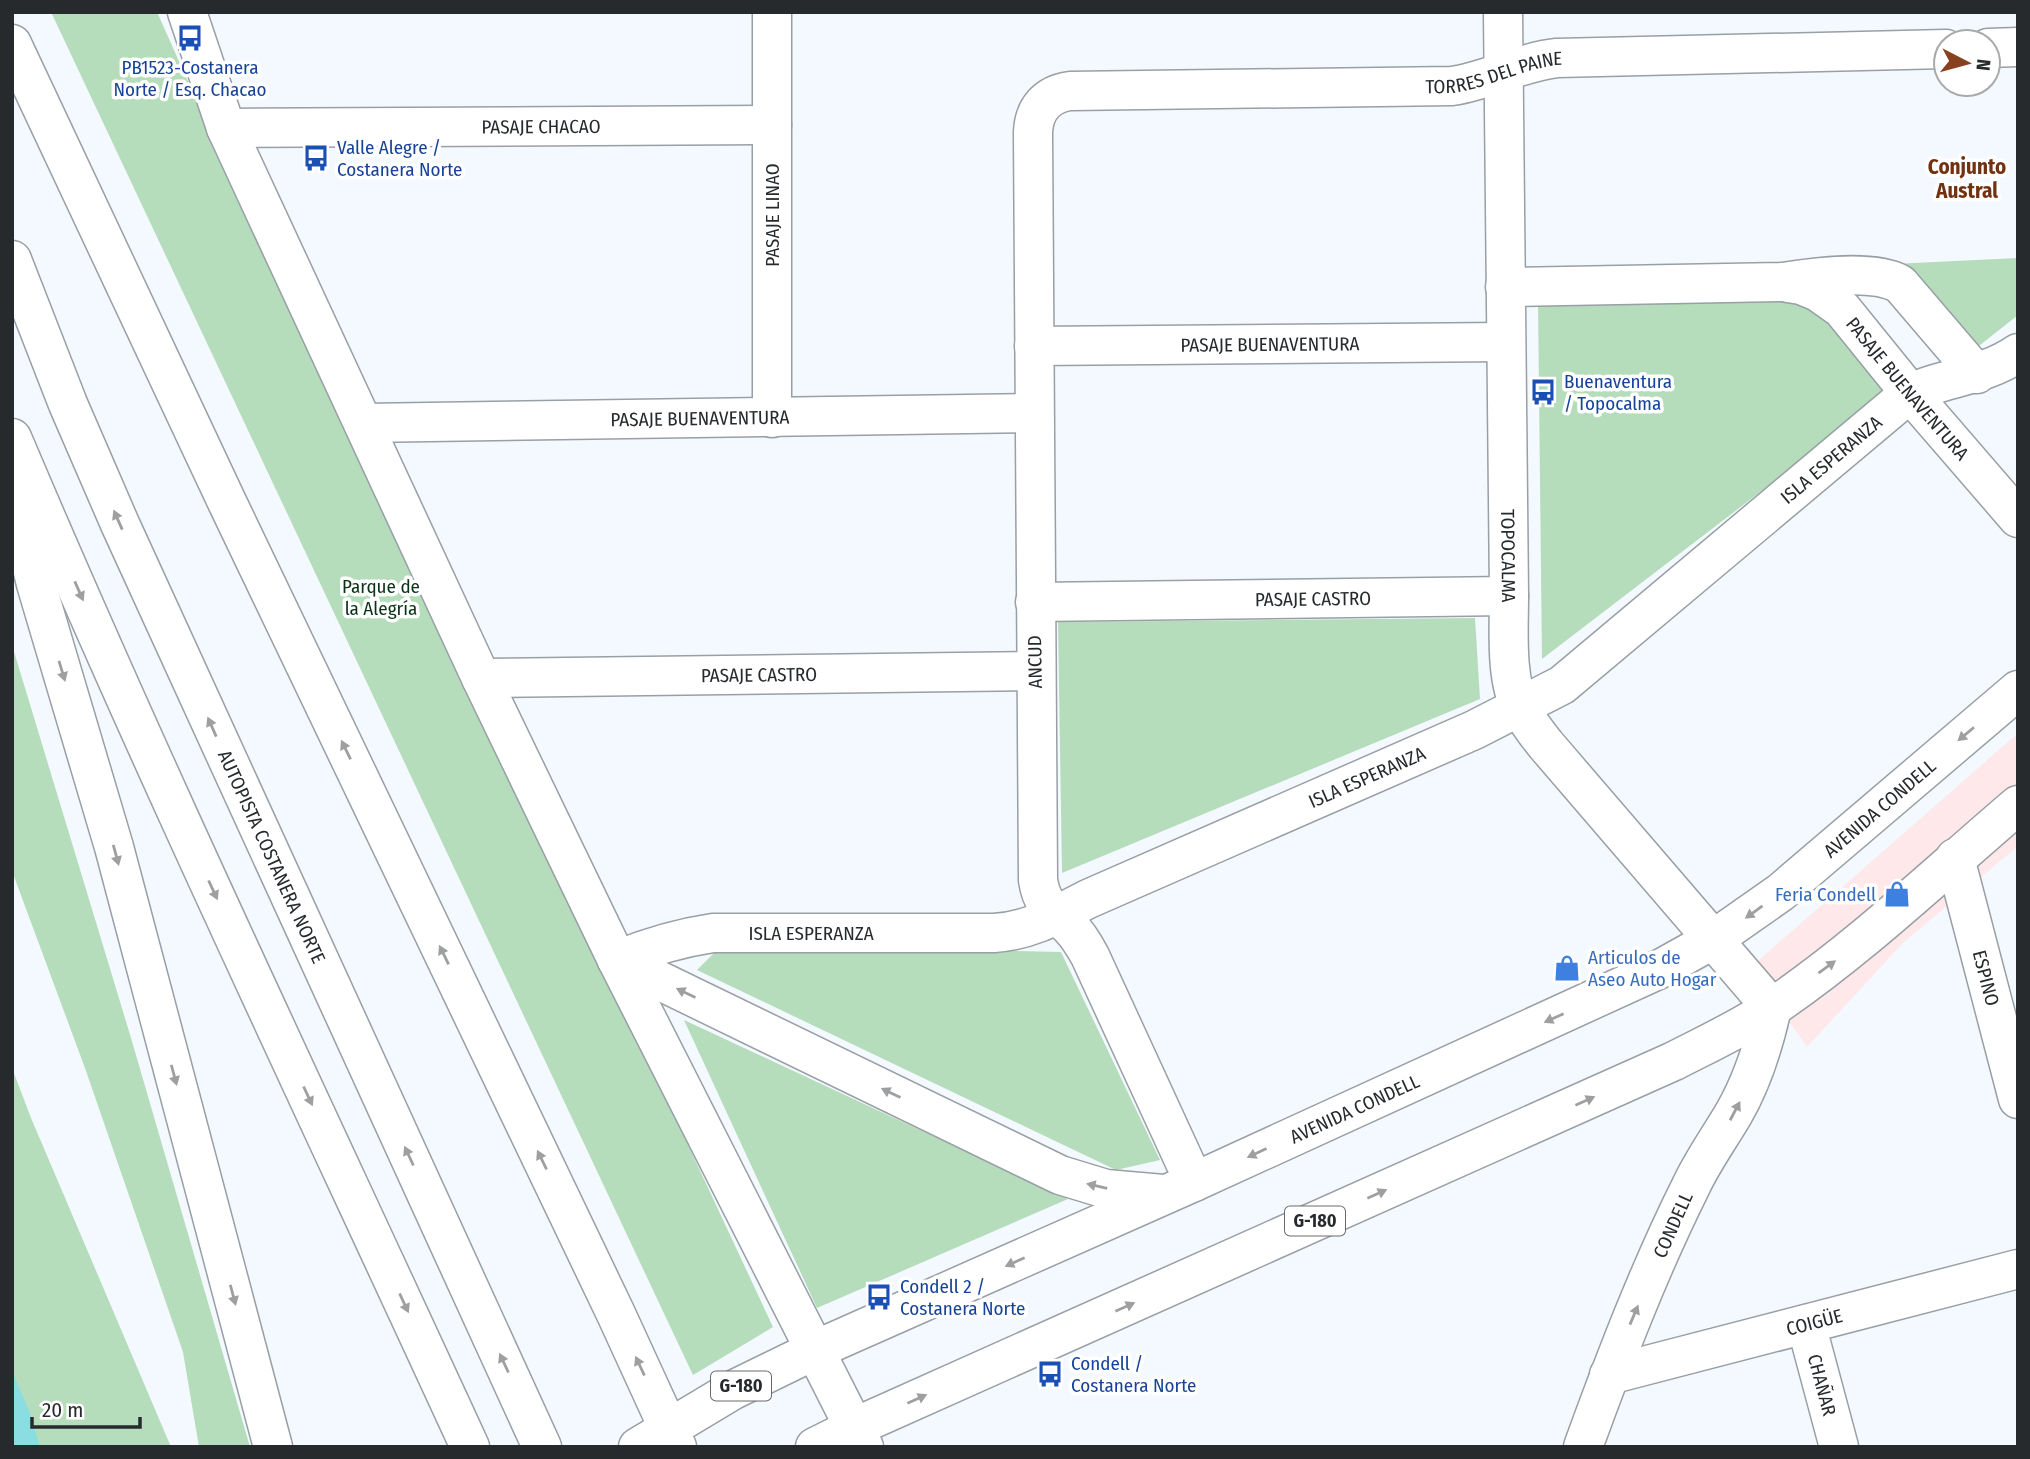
<svg xmlns="http://www.w3.org/2000/svg" width="2030" height="1459" viewBox="0 0 2030 1459" font-family="'Fira Sans Condensed',sans-serif">
<style>
.commercial{fill:#fee8ea}
.green{fill:#b5dcbb}
.water{fill:#8adee2}
.lines{fill:none;stroke-linecap:round;stroke-linejoin:round}
.minor-casing{stroke:#989fa5;stroke-width:41}
.major-casing{stroke:#989fa5;stroke-width:41}
.highway-casing{stroke:#989fa5;stroke-width:41}
.minor{stroke:#fff;stroke-width:38}
.major{stroke:#fff;stroke-width:38}
.highway{stroke:#fff;stroke-width:38}
.oneway{fill:#9e9fa0}
.labels{text-anchor:middle;dominant-baseline:central;stroke-width:7;stroke-linejoin:round;paint-order:stroke}
.shield{fill:#fff;stroke:#686a6b;stroke-width:2}
.shield-label{font-size:18px;font-weight:bold;fill:#272a2c}
.transit-label{font-size:19px;fill:#164399;stroke:#fff;text-anchor:start}
.street-label{font-size:19px;fill:#272a2c;stroke:#fff}
.park-label{font-size:19px;fill:#0a3216;stroke:#fff}
.shop-label{font-size:19px;fill:#366cbe;stroke:#fff;text-anchor:end}
.neighbourhood-label{font-size:21px;font-weight:bold;fill:#723211;stroke:#fff}
</style>
<rect width="100%" height="100%" fill="#f3f9fe"/>
<polygon class="commercial" points="2018,733 2018,846 1903,943 1807,1047 1751,967"/>
<g class="green">
<polygon points="51,12 157,12 297,326 540,828 773,1327 693,1375"/>
<polygon points="2018,258 2018,315 1970,353 1893,264"/>
<polygon points="1791,297 1836,317 1892,391 1542,659 1538,300"/>
<polygon points="1475,618 1480,699 1062,873 1058,622"/>
<polygon points="12,645 131,1038 250,1447 199,1447 183,1352 85,1068 12,871"/>
<polygon points="722,945 1061,952 1160,1160 1116,1170 697,970"/>
<polygon points="684,1020 1068,1199 817,1308"/>
<polygon points="12,1068 31,1118 171,1447 12,1447"/>
</g>
<polygon class="water" points="12,1371 30,1413 40,1447 12,1447"/>
<g class="lines">
<g class="minor-casing">
<g id="minor">
<polyline points="187,12 226,128 481,678 617,960 864,1447"/>
<polyline points="772,12 772,418"/>
<path id="s1" d="M1503,12L1509,596C1509,630 1505,679 1521,709C1528,722 1537,734 1546,745L1772,1008C1764,1044 1753,1080 1734,1113C1720,1137 1703,1160 1691,1186C1649,1270 1615,1359 1583,1447"/>
<polyline points="1988,48 2018,47"/>
<path id="s2" d="M226,128L772,125"/>
<path id="s3" d="M1788,283L1801,285L1818,292L1842,309L1910,393L2018,518"/>
<path d="M1505,287L1783,282C1814,277 1873,269 1900,284L1977,374"/>
<path id="s4" d="M1034,346L1505,342"/>
<path id="s5" d="M364,423L1034,413"/>
<path id="s6" d="M1035,602L1509,596"/>
<path id="s7" d="M481,678L1035,671"/>
<path id="s8" d="M1955,858L2018,1099"/>
<path id="s9" d="M617,960C649,947 679,938 713,933H994C1029,931 1057,915 1088,899L1474,730L1562,685L1910,393C1946,377 1985,376 2018,353"/>
<path id="s10" d="M1194,1182L1090,956C1084,945 1078,935 1070,927C1053,910 1042,906 1038,880L1033,132C1034,109 1047,94 1070,91L1452,86C1488,81 1520,62 1557,58L1946,49"/>
<path id="s11" d="M1806,1324L1839,1447"/>
<path id="s12" d="M1609,1375L2018,1269"/>
</g>
</g>
<g class="major-casing">
<g id="major">
<polyline points="617,960 1060,1175 1106,1189 1163,1194"/>
<path id="s13" d="M638,1447L733,1390L815,1350L1194,1182L1662,968L1714,939L1781,892L2018,690"/>
<path d="M815,1447L855,1427L1674,1061C1707,1044 1742,1028 1773,1007C1860,948 1938,873 2018,805"/>
</g>
</g>
<g class="highway-casing">
<g id="highway">
<polyline points="12,44 227,502 616,1314 677,1447"/>
<path id="s14" d="M12,260L68,404L120,524L542,1447"/>
<path d="M12,438C156,778 316,1112 470,1447"/>
<polyline points="12,487 36,584 114,847 273,1447"/>
</g>
</g>
<use href="#minor" class="minor"/>
<use href="#major" class="major"/>
<use href="#highway" class="highway"/>
</g>
<defs><path id="oneway-solid" d="M-6-.8H1V-3.2L6.5 0L1 3.2V.8H-6Z" transform="scale(1.75)"/></defs>
<g class="oneway">
<use href="#oneway-solid" transform="translate(118 520) rotate(-114)"/>
<use href="#oneway-solid" transform="translate(79 591) rotate(66)"/>
<use href="#oneway-solid" transform="translate(62 671) rotate(73)"/>
<use href="#oneway-solid" transform="translate(212 727) rotate(-114)"/>
<use href="#oneway-solid" transform="translate(1966 734) rotate(140)"/>
<use href="#oneway-solid" transform="translate(346 750) rotate(-116)"/>
<use href="#oneway-solid" transform="translate(116 855) rotate(75)"/>
<use href="#oneway-solid" transform="translate(213 890) rotate(65)"/>
<use href="#oneway-solid" transform="translate(1754 912) rotate(144)"/>
<use href="#oneway-solid" transform="translate(444 955) rotate(-116)"/>
<use href="#oneway-solid" transform="translate(1827 967) rotate(-36)"/>
<use href="#oneway-solid" transform="translate(686 993) rotate(-154)"/>
<use href="#oneway-solid" transform="translate(1554 1018) rotate(156)"/>
<use href="#oneway-solid" transform="translate(174 1075) rotate(75)"/>
<use href="#oneway-solid" transform="translate(891 1093) rotate(-154)"/>
<use href="#oneway-solid" transform="translate(308 1096) rotate(65)"/>
<use href="#oneway-solid" transform="translate(1585 1101) rotate(-24)"/>
<use href="#oneway-solid" transform="translate(1735 1111) rotate(-62)"/>
<use href="#oneway-solid" transform="translate(1257 1153) rotate(155)"/>
<use href="#oneway-solid" transform="translate(409 1156) rotate(-115)"/>
<use href="#oneway-solid" transform="translate(542 1160) rotate(-116)"/>
<use href="#oneway-solid" transform="translate(1097 1186) rotate(-167)"/>
<use href="#oneway-solid" transform="translate(1377 1194) rotate(-24)"/>
<use href="#oneway-solid" transform="translate(1015 1262) rotate(156)"/>
<use href="#oneway-solid" transform="translate(233 1295) rotate(75)"/>
<use href="#oneway-solid" transform="translate(404 1303) rotate(65)"/>
<use href="#oneway-solid" transform="translate(1125 1307) rotate(-24)"/>
<use href="#oneway-solid" transform="translate(1634 1315) rotate(-67)"/>
<use href="#oneway-solid" transform="translate(504 1363) rotate(-115)"/>
<use href="#oneway-solid" transform="translate(640 1366) rotate(-115)"/>
<use href="#oneway-solid" transform="translate(917 1399) rotate(-24)"/>
</g>
<defs>
<g id="bus-bare" transform="scale(2.1)"><path d="M-5-6H5V4H4V6H2V4H-2V6H-4V4H-5ZM-3.5-4V0h7V-4ZM-3.5 1.2v1.5H-2V1.2ZM2 1.2v1.5H3.5V1.2Z" fill="#1a4fb4" stroke="#fff" stroke-width="2.5" paint-order="stroke"/></g>
<g id="shop-bare" transform="scale(2.1)"><path d="M-5-2.5h2.3a2.7 3.5 0 0 1 5.4 0H5L5.5 6h-11ZM-1.5-2.5h3a1.5 2.3 0 0 0-3 0Z" fill="#3f7fe0" stroke="#fff" stroke-width="2.5" paint-order="stroke"/></g>
</defs>
<g fill-rule="evenodd">
<use href="#bus-bare" x="190" y="38"/>
<use href="#bus-bare" x="316" y="158"/>
<use href="#bus-bare" x="1543" y="392"/>
<use href="#shop-bare" x="1897" y="894"/>
<use href="#shop-bare" x="1567" y="968"/>
<use href="#bus-bare" x="879" y="1297"/>
<use href="#bus-bare" x="1050" y="1374"/>
</g>
<g class="labels">
<g class="shield">
<rect x="1285" y="1206.5" width="60" height="29" rx="5"/>
<rect x="711" y="1371.5" width="60" height="29" rx="5"/>
</g>
<g class="shield-label">
<text x="1315" y="1221">G-180</text>
<text x="741" y="1386">G-180</text>
</g>
<g class="transit-label">
<text x="190" y="67" text-anchor="middle">PB1523-Costanera<tspan x="190" dy="22">Norte / Esq. Chacao</tspan></text>
<text x="337" y="147">Valle Alegre /<tspan x="337" dy="22">Costanera Norte</tspan></text>
<text x="1564" y="381">Buenaventura<tspan x="1564" dy="22">/ Topocalma</tspan></text>
<text x="900" y="1286">Condell 2 /<tspan x="900" dy="22">Costanera Norte</tspan></text>
<text x="1071" y="1363">Condell /<tspan x="1071" dy="22">Costanera Norte</tspan></text>
</g>
<g class="street-label">
<text stroke="none"><textPath href="#s10" startOffset="1577">TORRES DEL PAINE</textPath></text>
<text stroke="none"><textPath href="#s2" startOffset="315">PASAJE CHACAO</textPath></text>
<text transform="translate(772 215) rotate(-90)">PASAJE LINAO</text>
<text stroke="none"><textPath href="#s4" startOffset="236">PASAJE BUENAVENTURA</textPath></text>
<text stroke="none"><textPath href="#s3" startOffset="164">PASAJE BUENAVENTURA</textPath></text>
<text stroke="none"><textPath href="#s5" startOffset="336">PASAJE BUENAVENTURA</textPath></text>
<text stroke="none"><textPath href="#s9" startOffset="1353">ISLA ESPERANZA</textPath></text>
<text stroke="none"><textPath href="#s1" startOffset="544">TOPOCALMA</textPath></text>
<text stroke="none"><textPath href="#s6" startOffset="278">PASAJE CASTRO</textPath></text>
<text transform="translate(1035 662) rotate(-91)">ANCUD</text>
<text stroke="none"><textPath href="#s7" startOffset="278">PASAJE CASTRO</textPath></text>
<text stroke="none"><textPath href="#s9" startOffset="786">ISLA ESPERANZA</textPath></text>
<text stroke="none"><textPath href="#s13" startOffset="1402">AVENIDA CONDELL</textPath></text>
<text stroke="none"><textPath href="#s14" startOffset="651">AUTOPISTA COSTANERA NORTE</textPath></text>
<text stroke="none"><textPath href="#s9" startOffset="198">ISLA ESPERANZA</textPath></text>
<text stroke="none"><textPath href="#s8" startOffset="124">ESPINO</textPath></text>
<text stroke="none"><textPath href="#s13" startOffset="793">AVENIDA CONDELL</textPath></text>
<text transform="translate(1673 1225) rotate(-66)">CONDELL</text>
<text stroke="none"><textPath href="#s12" startOffset="212">COIGÜE</textPath></text>
<text stroke="none"><textPath href="#s11" startOffset="63">CHAÑAR</textPath></text>
</g>
<g class="park-label">
<text x="381" y="586">Parque de<tspan x="381" dy="22">la Alegría</tspan></text>
</g>
<g class="shop-label">
<text x="1876" y="894">Feria Condell</text>
<text x="1588" y="957" text-anchor="start">Articulos de<tspan x="1588" dy="22">Aseo Auto Hogar</tspan></text>
</g>
<g class="neighbourhood-label">
<text x="1967" y="167">Conjunto<tspan x="1967" dy="24">Austral</tspan></text>
</g>
</g>
<rect width="2030" height="1459" fill="none" stroke="#272a2c" stroke-width="28"/>
<g transform="translate(1967 63) rotate(96)"><circle r="33" fill="#ffffff" stroke="#a9aaab" stroke-width="2"/>
<path d="M0-5L12 26L0 18L-12 26Z" fill="#88411e"/>
<text y="-10" font-size="19" font-weight="bold" text-anchor="middle" fill="#272a2c">N</text>
</g>
<path d="M32 1417v10h108v-10" fill="none" stroke="#272a2c" stroke-width="3.5"/>
<text x="42" y="1417" font-size="21" fill="#272a2c" stroke="#ffffff" stroke-width="5" paint-order="stroke">20 m</text>
</svg>
